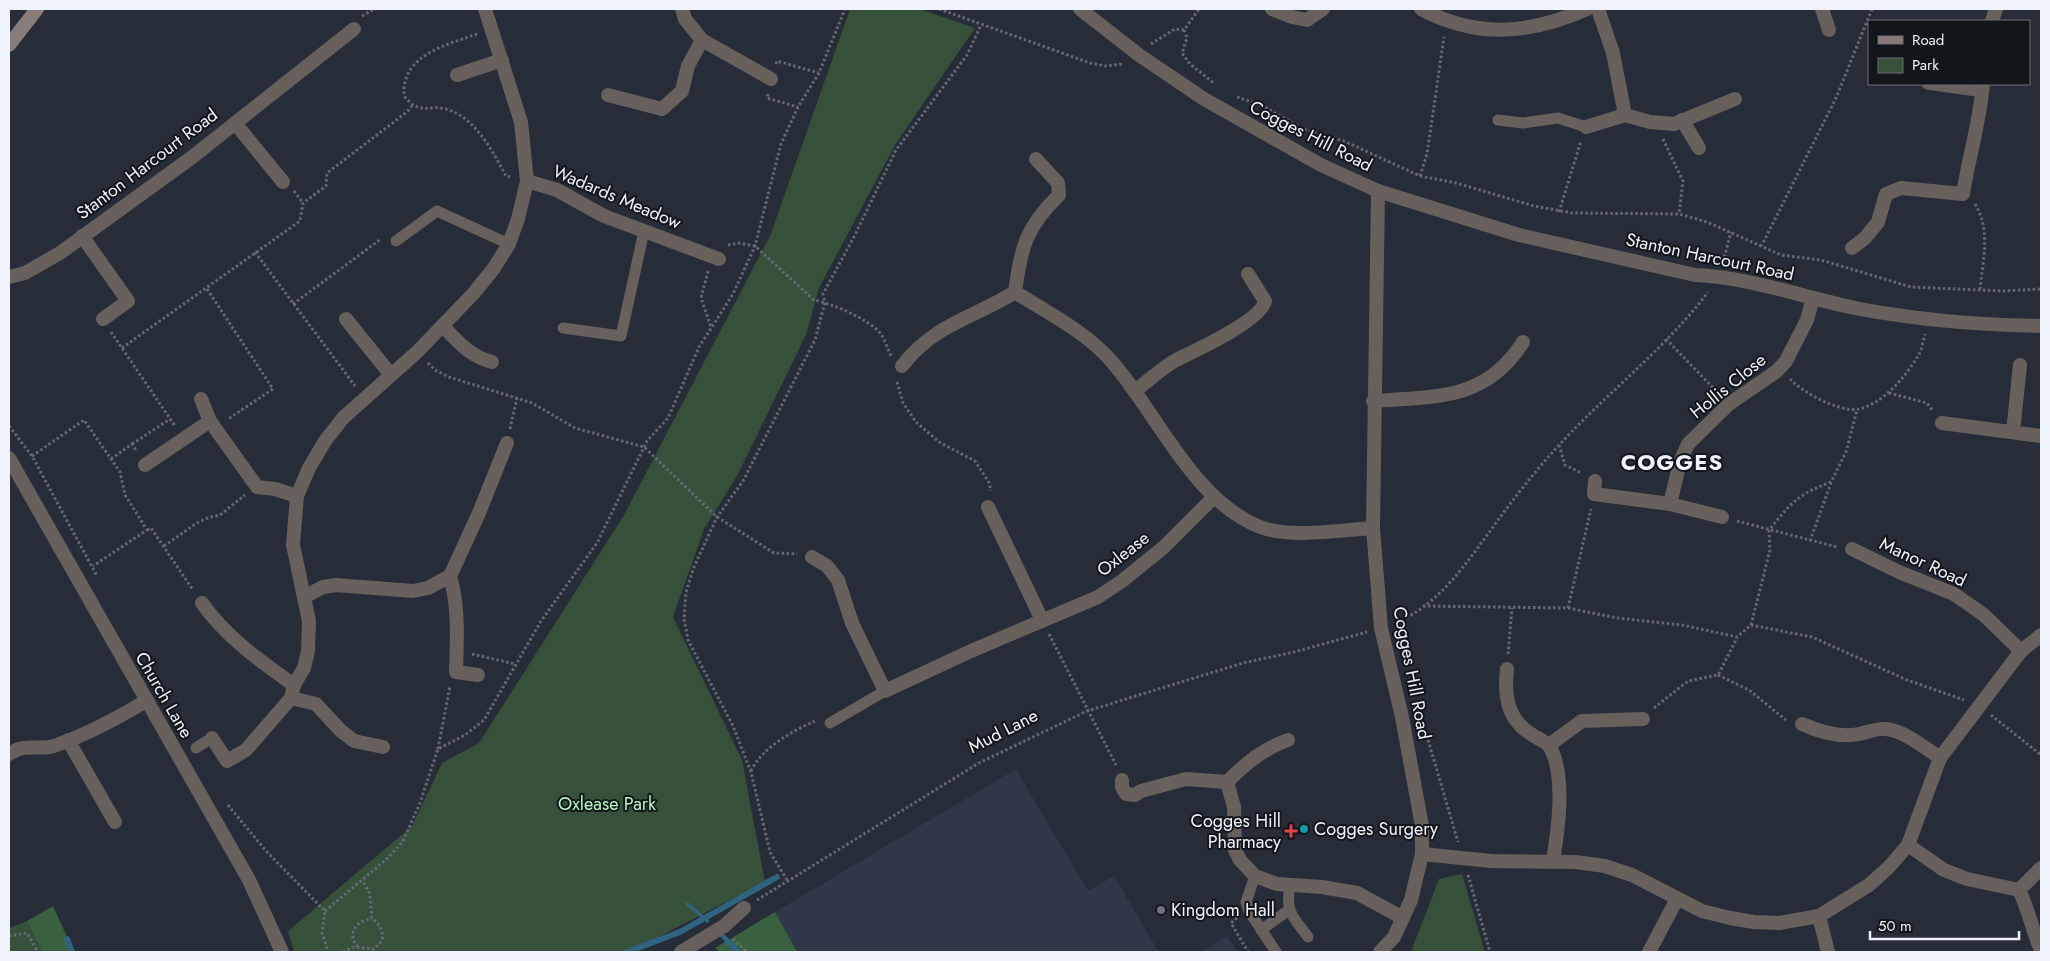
<svg xmlns="http://www.w3.org/2000/svg" width="2050" height="961" viewBox="0 0 2050 961" font-family="Jost,sans-serif">
<style>
.built{fill:#2f3749}
.green{fill:#365039}
.forest{fill:#39613f}
.water{fill:#2f637f}
.lines{fill:none;stroke-linecap:round;stroke-linejoin:round}
.stream{stroke:#2f637f;stroke-width:6}
.path{stroke:#656975;stroke-width:3;stroke-dasharray:2.5 2.5;stroke-linecap:butt}
.service{stroke:#67605d;stroke-width:11}
.minor{stroke:#67605d;stroke-width:14}
.secondary{stroke:#887c79;stroke-width:14}
.culture-dot{fill:#0f9aa8;stroke:#12151a;stroke-width:2}
.health-dot{fill:#e0444e;stroke:#12151a;stroke-width:2}
.worship-dot{fill:#6b7280;stroke:#12151a;stroke-width:2}
.labels{text-anchor:middle;dominant-baseline:central;stroke-width:4;stroke-linejoin:round;paint-order:stroke}
.street-label{font-size:18px;fill:#eff3fb;stroke:#12151a}
.park-label{font-size:18px;fill:#b6f8bf;stroke:#12151a}
.poi-label{font-size:18px;fill:#eff3fb;stroke:#12151a;text-anchor:start}
.district-label{font-size:22px;font-weight:bold;letter-spacing:1px;fill:#eff3fb;stroke:#12151a}
</style>
<rect width="100%" height="100%" fill="#272c39"/>
<g class="built">
<polygon points="1016,769 1088,891 1114,876 1159,952 797,952 775,912"/>
<polygon points="1227,936 1238,952 1201,952"/>
</g>
<g class="green">
<polygon points="850,9 920,9 975,28 895,145 819,288 806,335 737,476 704,529 673,617 742,760 765,882 629,952 294,952 288,931 412,826 442,763 479,743 624,515 770,236"/>
<polygon points="1462,874 1485,952 1415,952 1412,949 1439,879"/>
<polygon points="27,921 42,952 9,952 9,928"/>
</g>
<g class="forest">
<polygon points="53,906 74,952 42,952 27,921"/>
<polygon points="775,912 797,952 720,952 715,948"/>
</g>
<g class="water">
<polygon points="688,902 710,921 707,923 685,904"/>
<polygon points="724,934 742,952 734,952 719,935"/>
</g>
<g class="lines">
<g class="stream">
<polyline points="67,939 72,952"/>
<polyline points="627,952 680,932 777,877"/>
</g>
<g class="path">
<polyline points="939,9 1090,63 1105,66 1124,64"/>
<polyline points="362,16 374,9"/>
<polyline points="1184,30 1187,38 1182,53 1190,64 1215,84"/>
<path d="M477,34C446,45 401,55 404,96C421,117 429,103 449,110C476,119 493,152 506,176L510,177"/>
<polyline points="1151,44 1175,29 1184,30 1199,9"/>
<polyline points="776,64 777,61 819,73"/>
<polyline points="768,94 767,98 798,107"/>
<polyline points="1237,97 1261,105 1303,129 1344,141 1420,176 1456,183 1534,206 1572,213 1679,214 1707,222 1781,255 1821,260 1911,287 2003,291 2041,289"/>
<polyline points="1663,139 1683,181 1679,214"/>
<polyline points="1420,176 1427,154 1444,37"/>
<polyline points="294,191 303,203"/>
<path d="M1975,204C1991,230 1983,260 1980,289"/>
<polyline points="1559,212 1581,141"/>
<path d="M728,245L739,243L755,246L814,300C833,304 869,319 881,334C885,340 888,350 891,356"/>
<polyline points="1760,246 1763,243 1836,98 1872,9"/>
<polyline points="255,252 355,386"/>
<polyline points="1723,262 1731,232"/>
<polyline points="708,271 701,298 711,327"/>
<polyline points="207,289 273,389 228,419"/>
<polyline points="293,304 381,239"/>
<polyline points="111,332 175,426"/>
<polyline points="1666,339 1718,393"/>
<polyline points="122,348 300,221 303,203 326,186 327,173 407,112 412,106"/>
<polyline points="428,363 435,370 449,377 532,403 575,428 644,447 717,517 774,553 797,554"/>
<path d="M1790,379C1802,392 1840,413 1859,409C1884,403 1905,377 1918,356C1922,350 1923,341 1925,334"/>
<polyline points="897,382 903,403 916,422 939,442 975,461 990,484 990,491"/>
<polyline points="1889,393 1927,403 1933,411"/>
<polyline points="9,426 32,456 97,576"/>
<polyline points="510,429 517,398"/>
<polyline points="132,444 170,419"/>
<polyline points="1559,445 1565,465 1581,473"/>
<polyline points="32,456 84,420 120,472 125,495 147,530 93,566"/>
<polyline points="111,459 132,444 137,452"/>
<polyline points="1737,521 1837,547"/>
<polyline points="147,530 151,528 193,590"/>
<polyline points="1810,541 1831,483"/>
<polyline points="164,546 197,523 210,517 220,515 245,495"/>
<polyline points="1423,606 1568,608 1617,618 1682,625 1737,637 1751,625 1812,637 1907,680 1964,700"/>
<polyline points="1568,608 1591,509"/>
<path d="M1397,622C1439,605 1467,562 1493,527C1513,499 1536,470 1560,444C1608,392 1665,349 1708,292"/>
<path d="M1751,625L1770,550L1769,530C1790,504 1798,494 1831,482L1846,452L1857,410"/>
<polyline points="1049,634 1116,765"/>
<polyline points="472,654 515,664"/>
<polyline points="1508,654 1512,608"/>
<polyline points="1718,675 1749,690 1786,720"/>
<polyline points="1654,708 1688,681 1718,675 1737,638"/>
<polyline points="1991,715 2041,755"/>
<polyline points="1421,716 1458,842"/>
<polyline points="438,749 450,686"/>
<path d="M751,771C762,748 792,731 815,721"/>
<polyline points="228,805 266,851 325,911 322,933 328,952"/>
<polyline points="1468,875 1490,952"/>
<polyline points="787,880 770,852 751,772 733,726 688,640 684,619 686,592 694,567 717,517 743,481 815,340 825,302 823,294 855,235 896,150 967,55 981,25"/>
<polyline points="757,900 979,763 1087,711 1243,663 1294,652 1367,632"/>
<polyline points="325,911 388,858 403,841 420,803 438,749 465,735 484,720 541,621 597,543 647,441 668,418 699,347 733,294 755,246 781,144 798,107 819,73 845,9"/>
<polyline points="1237,918 1231,923 1248,952"/>
<polyline points="9,936 27,933 38,952"/>
<polyline points="733,939 747,952"/>
<path d="M358,947C346,934 356,920 372,919"/>
<path d="M343,952L354,947L374,949L382,941C384,931 380,924 372,919L370,894L362,880"/>
</g>
<g class="service">
<polyline points="1927,84 1983,92"/>
<polyline points="1498,120 1523,123 1558,118 1586,127"/>
<polyline points="396,241 437,211 509,244"/>
<polyline points="563,328 621,336 644,231"/>
<polyline points="830,723 885,691"/>
<polyline points="196,748 212,738"/>
<polyline points="1255,876 1246,902 1249,911 1276,952"/>
<path d="M1290,885C1285,913 1293,916 1308,937"/>
<polyline points="1261,930 1289,910"/>
</g>
<g class="minor">
<path d="M1080,9L1139,55L1204,99L1321,165L1378,191L1519,235L1695,275C1749,277 1802,297 1855,308C1917,320 1978,325 2041,326"/>
<polyline points="1272,9 1292,17 1307,20 1323,9"/>
<path d="M1421,9C1478,39 1530,34 1587,9"/>
<polyline points="1598,9 1613,53 1625,115 1650,122 1674,124 1735,99"/>
<polyline points="1822,9 1829,30"/>
<polyline points="1992,21 1996,9"/>
<polyline points="702,40 771,79"/>
<polyline points="457,75 502,60"/>
<polyline points="608,95 662,109 682,91 688,66 702,40 685,19 682,9"/>
<polyline points="1682,120 1699,148"/>
<polyline points="235,123 283,182"/>
<polyline points="1586,127 1625,115"/>
<polyline points="527,181 557,190 604,216 719,259"/>
<polyline points="1378,191 1373,528 1381,628 1402,717 1422,826 1422,854 1411,900 1394,937 1380,952"/>
<polyline points="82,236 128,301 103,319"/>
<path d="M1852,248L1865,238L1878,222L1886,194L1901,188L1963,194C1969,156 1980,121 1983,84"/>
<polyline points="9,277 25,273 60,253 191,158 354,29"/>
<path d="M1015,292C1021,247 1026,227 1059,195L1058,183L1036,159"/>
<polyline points="346,319 391,375"/>
<path d="M443,326C458,342 470,356 492,362"/>
<path d="M902,366C934,324 974,318 1015,292C1048,313 1088,333 1113,363C1158,415 1195,504 1263,528C1293,538 1341,530 1373,528"/>
<path d="M1135,391C1148,381 1162,368 1176,360C1194,351 1261,321 1265,301L1248,274"/>
<polyline points="201,399 210,421"/>
<path d="M1373,401C1434,396 1485,402 1523,342"/>
<polyline points="1942,423 2041,436"/>
<polyline points="2013,432 2020,365"/>
<polyline points="9,458 249,880 282,952"/>
<polyline points="145,465 210,421 257,487 275,489 297,496"/>
<polyline points="1595,481 1594,494 1670,504 1722,517"/>
<polyline points="1670,504 1680,462 1688,444 1729,404 1777,371 1786,361 1807,320 1813,298"/>
<polyline points="988,507 1042,620"/>
<polyline points="1852,549 1899,572 1954,594 1984,615 2021,651"/>
<polyline points="812,557 827,566 838,580 852,623 885,691 971,651 1098,597 1122,581 1164,547 1214,497"/>
<path d="M450,576C459,607 457,640 456,672L478,675"/>
<polyline points="304,597 323,587 336,585 413,591 428,588 450,576 479,513 507,443"/>
<path d="M202,603C226,637 260,661 294,685"/>
<path d="M1507,669C1504,695 1507,719 1531,734C1536,738 1546,741 1550,747C1566,776 1558,830 1553,861"/>
<path d="M1802,724C1820,732 1840,738 1859,734C1867,732 1878,728 1886,729C1905,731 1925,748 1940,758"/>
<polyline points="212,738 227,761 246,750 291,698"/>
<polyline points="68,740 115,822"/>
<polyline points="1549,745 1582,721 1643,719"/>
<polyline points="383,747 354,741 341,731 316,704 291,698 294,685 304,668 308,651 309,621 293,545 297,496 309,468 325,441 343,418 417,352 473,294 494,268 509,244 518,219 527,181 521,122 485,9"/>
<path d="M9,754C27,742 37,751 54,746C86,735 116,719 146,701"/>
<path d="M1122,780V787L1126,794L1135,795L1141,791L1186,779L1227,782C1246,763 1263,749 1288,740"/>
<polyline points="1227,782 1234,807 1235,850 1240,860 1255,876 1277,884 1322,887 1357,893 1403,918"/>
<polyline points="1908,845 1944,870 1967,879 2019,890"/>
<polyline points="1422,854 1491,861 1575,862 1605,866 1632,875 1702,911 1730,918 1754,922 1779,923 1819,916 1869,885 1889,867 1908,845 1940,758 2021,651 2041,635"/>
<path d="M2019,890C2029,910 2032,930 2041,950"/>
<polyline points="2019,890 2041,868"/>
<polyline points="1819,916 1828,952"/>
<polyline points="681,952 724,926 744,908"/>
<polyline points="1649,952 1677,899"/>
</g>
<polyline class="secondary" points="9,45 37,9"/>
</g>
<circle class="culture-dot" cx="1304" cy="829" r="5"/>
<path class="health-dot" d="M1288.5 823.5h5v5h5v5h-5v5h-5v-5h-5v-5h5z"/>
<circle class="worship-dot" cx="1161" cy="910" r="5"/>
<g class="labels">
<g class="street-label">
<text transform="translate(1311 136) rotate(27)">Cogges Hill Road</text>
<text transform="translate(147 164) rotate(-37)">Stanton Harcourt Road</text>
<text transform="translate(617 197) rotate(23)">Wadards Meadow</text>
<text transform="translate(1710 257) rotate(12)">Stanton Harcourt Road</text>
<text transform="translate(1728 386) rotate(-39)">Hollis Close</text>
<text transform="translate(1123 554) rotate(-38)">Oxlease</text>
<text transform="translate(1923 562) rotate(25)">Manor Road</text>
<text transform="translate(1412 673) rotate(79)">Cogges Hill Road</text>
<text transform="translate(164 695) rotate(60)">Church Lane</text>
<text transform="translate(1003 731) rotate(-27)">Mud Lane</text>
</g>
<g class="park-label">
<text x="607" y="804">Oxlease Park</text>
</g>
<g class="poi-label">
<text x="1281" y="821" text-anchor="end">Cogges Hill<tspan x="1281" dy="21">Pharmacy</tspan></text>
<text x="1314" y="829">Cogges Surgery</text>
<text x="1171" y="910">Kingdom Hall</text>
</g>
<g class="district-label">
<text x="1672" y="462">COGGES</text>
</g>
</g>
<rect width="2050" height="961" fill="none" stroke="#eff3fb" stroke-width="20"/>
<rect x="1868" y="20" width="162" height="65" fill="#12151a" stroke="#6a6e74"/>
<rect x="1878" y="36" width="25" height="8" fill="#887c79" stroke="#6a6e74"/>
<text x="1912" y="45" font-size="15" fill="#eff3fb">Road</text>
<rect x="1878" y="58" width="25" height="15" fill="#365039" stroke="#6a6e74"/>
<text x="1912" y="70" font-size="15" fill="#eff3fb">Park</text>
<path d="M1870 931v8h149v-8" fill="none" stroke="#eff3fb" stroke-width="2.5"/>
<text x="1878" y="931" font-size="15" fill="#eff3fb" stroke="#12151a" stroke-width="4" paint-order="stroke">50 m</text>
</svg>
